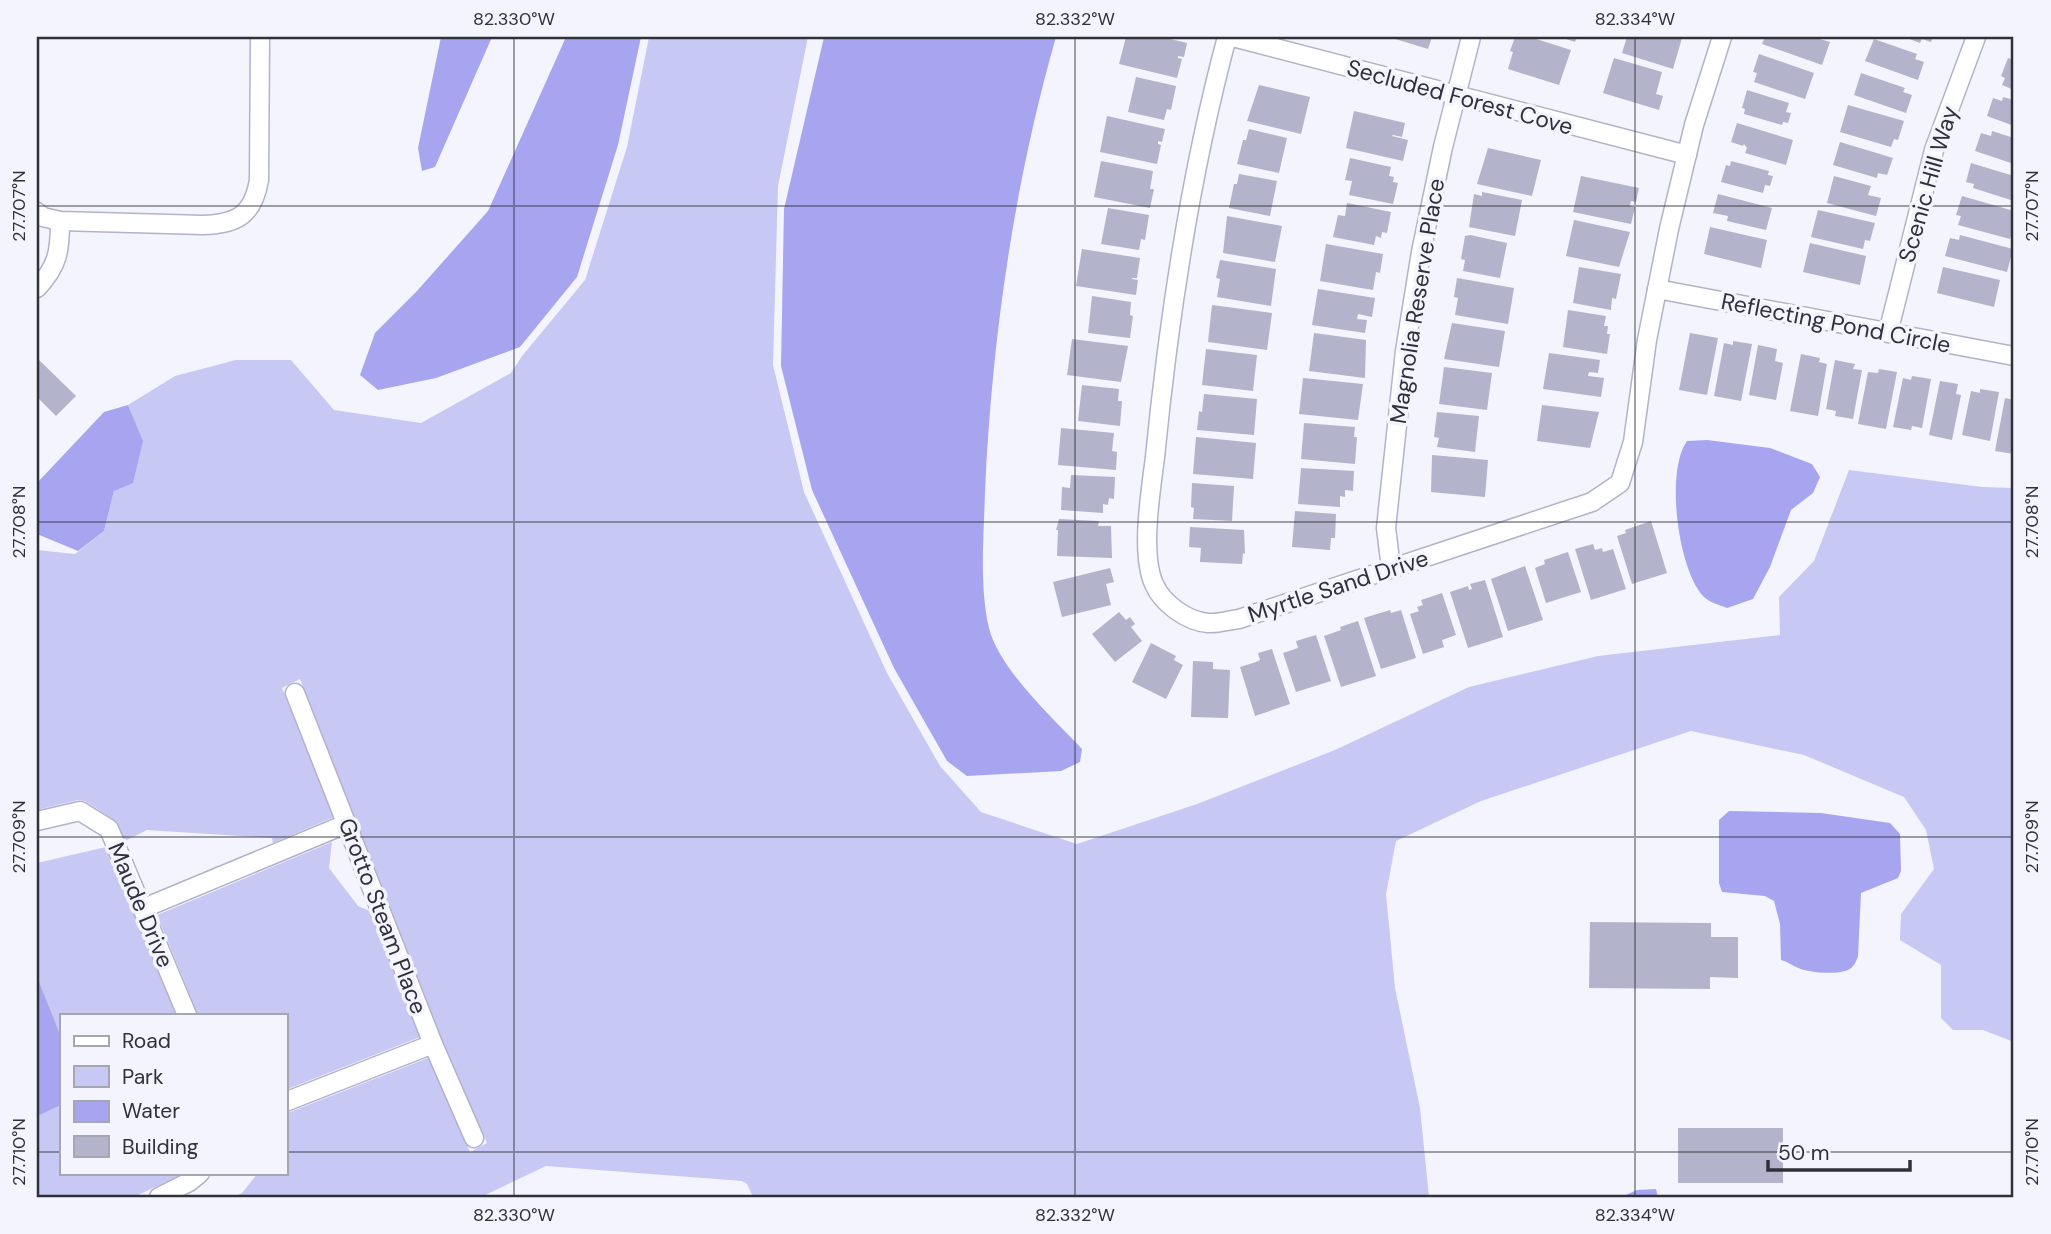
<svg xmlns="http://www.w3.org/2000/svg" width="2051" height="1234" viewBox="0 0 2051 1234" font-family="'DM Sans',sans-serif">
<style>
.green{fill:#c8c8f4}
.water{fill:#a8a5f0}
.building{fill:#b3b3cb}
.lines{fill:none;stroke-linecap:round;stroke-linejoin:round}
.street-casing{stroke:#b2b2ca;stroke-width:21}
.street{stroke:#fff;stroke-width:18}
.ticks{fill:none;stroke:#30303a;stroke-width:2;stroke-opacity:0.45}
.labels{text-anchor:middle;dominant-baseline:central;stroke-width:7;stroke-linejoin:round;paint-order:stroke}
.street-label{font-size:23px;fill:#30303a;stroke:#f4f4fe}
.neatline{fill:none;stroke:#30303a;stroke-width:2.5}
.ticks-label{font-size:18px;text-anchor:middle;fill:#30303a}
</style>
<rect width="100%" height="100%" fill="#f4f4fe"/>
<g class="green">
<polygon points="649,37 808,37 778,186 773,365 804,492 887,673 940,766 981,812 1077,844 1197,804 1335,750 1469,687 1598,656 1780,635 1779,597 1814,561 1849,470 1982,487 2014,488 2014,1042 1983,1030 1953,1030 1941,1018 1941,965 1900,940 1901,914 1934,869 1926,830 1904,797 1804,755 1691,731 1481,801 1396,841 1386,894 1395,988 1420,1108 1429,1197 753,1197 747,1184 742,1181 546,1166 481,1197 234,1197 242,1193 258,1173 285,1173 285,1114 428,1058 470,1152 487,1143 438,1030 300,679 282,688 334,817 273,843 272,838 147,830 125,841 114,820 85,801 78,800 37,810 37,550 75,554 104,531 114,491 143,442 128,405 175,376 236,360 291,360 334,410 421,423 511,373 522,356 585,280 627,147"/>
<polygon points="332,842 329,868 358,906 370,911 420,1037 285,1090 285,1015 198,1015 157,915"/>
<polygon points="106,847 176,1015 61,1015 61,1173 184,1173 134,1197 37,1197 37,863"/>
</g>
<g class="water">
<polygon points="441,37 492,37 435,167 422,171 418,148"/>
<polygon points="566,37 641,37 618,145 577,277 520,347 436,378 378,390 360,375 375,333 417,291 488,211"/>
<path d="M824,37H1056C1014,184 992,338 985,491C984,534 979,586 989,628C999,669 1053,718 1082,749L1080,762L1061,771L967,776L947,761L894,668L812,490L781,366L784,209Z"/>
<polygon points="128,405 143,441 133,483 114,491 104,531 78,551 37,534 37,483 104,412"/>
<path d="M1707,440L1770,448L1812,464L1820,477L1813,493L1791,510L1770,567L1753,599L1727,608C1720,605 1708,602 1703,596C1678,569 1665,471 1687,441Z"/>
<path d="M1729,811L1821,813L1890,823L1900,834L1901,871L1898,878L1861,893L1858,956C1856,962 1854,967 1848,970C1836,975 1808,973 1796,967C1790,964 1788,962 1781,960L1780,924L1774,901L1765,896L1722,892L1719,883V820Z"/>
<polygon points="37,977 61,1037 61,1105 37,1116"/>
<polygon points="1656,1189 1658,1197 1621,1197 1637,1190"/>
</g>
<g class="building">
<polygon points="1126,37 1162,37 1187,43 1184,57 1178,56 1178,58 1182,59 1177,78 1119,64"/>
<polygon points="1389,37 1432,37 1428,49"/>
<polygon points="1515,37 1530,37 1571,50 1559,85 1508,69 1513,52 1510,51"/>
<polygon points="1560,37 1577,37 1575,42"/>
<polygon points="1627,37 1682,38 1673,69 1622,53"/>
<polygon points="1765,37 1813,37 1830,42 1822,65 1762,44"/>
<polygon points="1904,37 1933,37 1931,42 1922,39 1920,43"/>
<polygon points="1874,39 1917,54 1915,59 1924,62 1918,80 1865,61"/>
<polygon points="1759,54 1814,73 1805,99 1754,82 1757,73 1753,72"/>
<polygon points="1614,58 1662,72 1656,94 1663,96 1659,110 1603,93"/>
<polygon points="2008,58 2014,60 2014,90 2002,85 2005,78 2001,76"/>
<polygon points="1861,73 1905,88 1903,92 1912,95 1906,113 1854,95"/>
<polygon points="1136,77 1176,86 1171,110 1167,109 1164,120 1128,112"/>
<polygon points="1259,85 1310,97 1301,134 1247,121"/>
<polygon points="1747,90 1789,103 1786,112 1791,113 1788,123 1783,122 1782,125 1744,114 1745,109 1742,108"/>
<polygon points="2003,97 2014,100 2014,126 1987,116 1993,98 2002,101"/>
<polygon points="1848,105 1904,121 1898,140 1894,139 1891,147 1840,132"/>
<polygon points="1354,111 1405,123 1402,137 1393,135 1392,136 1408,140 1403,161 1346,148"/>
<polygon points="1107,116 1165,129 1162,142 1158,141 1158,144 1161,145 1157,164 1100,152"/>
<polygon points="1737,123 1793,140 1786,165 1745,153 1747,148 1744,144 1743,146 1731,142"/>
<polygon points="1249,129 1287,138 1279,173 1237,164 1243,140 1246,140"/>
<polygon points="1992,131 2014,138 2014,164 1975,151 1981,133 1991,136"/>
<polygon points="1840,142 1893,158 1887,175 1878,173 1877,178 1833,165"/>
<polygon points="1488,148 1541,160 1532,196 1477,184"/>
<polygon points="1350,158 1391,167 1389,176 1394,177 1393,182 1398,183 1393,204 1349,195 1352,181 1345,180"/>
<polygon points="1101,161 1153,171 1150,189 1154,189 1150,208 1094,197"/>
<polygon points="1731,161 1769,171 1768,175 1773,176 1770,186 1765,185 1763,193 1721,182 1726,165 1730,166"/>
<polygon points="1971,163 2014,176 2014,201 1973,188 1974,184 1966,182"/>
<polygon points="1239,174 1277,181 1270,216 1229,208 1234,184 1237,184"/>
<polygon points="1581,176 1639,188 1636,202 1631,201 1630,206 1635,207 1631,224 1573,212"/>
<polygon points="1834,176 1871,186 1868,195 1881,198 1876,216 1827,203"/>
<polygon points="1482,192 1522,200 1515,236 1469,227 1474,194 1482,196"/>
<polygon points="1718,194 1772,208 1766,230 1727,221 1728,216 1713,213"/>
<polygon points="1962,196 2014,211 2014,225 2010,239 1958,225 1961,216 1956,215"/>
<polygon points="1347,203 1391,212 1387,233 1382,232 1381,238 1376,236 1374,245 1333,237 1338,215 1345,216"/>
<polygon points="1108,208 1149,215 1145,240 1141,239 1139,250 1101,244"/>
<polygon points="1818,210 1875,223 1870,241 1865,240 1863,249 1811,237"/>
<polygon points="1227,216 1282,226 1275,262 1223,253"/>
<polygon points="1574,220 1630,232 1619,267 1566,256"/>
<polygon points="1710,227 1767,240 1761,268 1704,254"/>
<polygon points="1470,235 1507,243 1500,278 1463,271 1465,260 1461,259 1465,236"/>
<polygon points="1960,235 2013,249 2007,272 1945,256 1950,238 1959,240"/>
<polygon points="1810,243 1866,256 1860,285 1803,272"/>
<polygon points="1326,244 1383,254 1380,273 1376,272 1373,290 1320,281"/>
<polygon points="1082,249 1140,258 1137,278 1132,278 1132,279 1138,280 1136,295 1076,286"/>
<polygon points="1220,260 1276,269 1271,306 1217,297 1220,279 1216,278"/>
<polygon points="1579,267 1621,274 1616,299 1612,298 1611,310 1573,303"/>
<polygon points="1943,267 2000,280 1994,307 1937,293"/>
<polygon points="1457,278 1514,288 1508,324 1455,315 1458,298 1454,297"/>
<polygon points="1318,289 1375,298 1372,317 1358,314 1357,319 1367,320 1365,333 1312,325"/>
<polygon points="1092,296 1131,302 1130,315 1133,316 1130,338 1088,333"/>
<polygon points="1212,305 1272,313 1267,350 1208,342"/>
<polygon points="1568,310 1606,316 1604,326 1608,326 1607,334 1610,334 1607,354 1563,347"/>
<polygon points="1452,323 1505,331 1499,367 1444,359"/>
<polygon points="1314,333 1366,340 1365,378 1309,371"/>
<polygon points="1690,333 1718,338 1707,395 1679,390"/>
<polygon points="1072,339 1128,346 1121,382 1067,375"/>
<polygon points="1733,341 1752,344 1741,401 1714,396 1724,343 1733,345"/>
<polygon points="1758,345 1777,349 1775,361 1783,363 1776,400 1749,395"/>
<polygon points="1206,349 1257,355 1253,391 1202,385"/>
<polygon points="1549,353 1600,360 1598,373 1589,372 1588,376 1604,378 1601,397 1543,389"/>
<polygon points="1801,354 1820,358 1819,362 1827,364 1818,416 1790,411"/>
<polygon points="37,358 76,396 56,416 37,397"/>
<polygon points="1835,360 1855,364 1853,369 1862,370 1853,419 1835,416 1836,411 1826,409"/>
<polygon points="1444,367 1492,373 1487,410 1439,404"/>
<polygon points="1879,369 1897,372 1886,429 1858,424 1868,372 1878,373"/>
<polygon points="1912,376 1931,379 1922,428 1912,426 1911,430 1893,427 1903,378 1911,380"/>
<polygon points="1303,378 1363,384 1358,420 1299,414"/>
<polygon points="1940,381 1958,384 1956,394 1961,395 1952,440 1929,435"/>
<polygon points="1082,385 1119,389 1118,401 1122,401 1120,426 1078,421"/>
<polygon points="1980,389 1999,392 1990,441 1962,435 1971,391 1980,393"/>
<polygon points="1204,394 1257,399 1254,435 1197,430 1199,411 1202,412"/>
<polygon points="2005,398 2014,400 2014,454 1995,451"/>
<polygon points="1542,405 1599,412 1590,448 1537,441"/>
<polygon points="1437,412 1479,416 1475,452 1437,447 1439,438 1434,437"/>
<polygon points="1304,423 1355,427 1354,437 1357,437 1355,464 1301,459"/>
<polygon points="1061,428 1114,433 1112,451 1117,452 1116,470 1058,465"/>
<polygon points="1196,437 1256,443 1253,479 1193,474"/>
<polygon points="1432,455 1488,460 1485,497 1431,492"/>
<polygon points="1301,468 1354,471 1353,491 1345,490 1345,497 1340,496 1340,507 1298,504"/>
<polygon points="1071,475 1115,477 1114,499 1109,498 1108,505 1103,504 1103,513 1061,510 1062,487 1070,488"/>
<polygon points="1192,483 1234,486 1232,521 1193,519 1194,508 1191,507"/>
<polygon points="1295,511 1336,514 1335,538 1331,538 1330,550 1292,547"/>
<polygon points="1059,519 1099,521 1098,526 1111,526 1112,558 1057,556 1058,530 1056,530"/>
<polygon points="1651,521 1667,573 1632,584 1617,536 1626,533 1625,530"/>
<polygon points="1190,527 1244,530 1245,554 1243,553 1242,564 1200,562 1201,548 1189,547"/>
<polygon points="1593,544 1595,550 1602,548 1603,552 1613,549 1626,589 1591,600 1575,549"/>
<polygon points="1568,552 1581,592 1546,603 1535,568 1545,564 1544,560"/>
<polygon points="1525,566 1543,620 1508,631 1491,579"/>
<polygon points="1110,568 1114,582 1106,584 1111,605 1062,617 1053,582"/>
<polygon points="1485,580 1503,637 1468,648 1450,592 1468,586 1469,590 1472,589 1470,584"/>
<polygon points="1442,593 1456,635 1442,640 1444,647 1423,654 1410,614 1419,611 1417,607 1423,605 1421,600"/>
<polygon points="1390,610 1391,613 1401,610 1416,658 1381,669 1364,618"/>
<polygon points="1119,612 1126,620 1130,617 1135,624 1131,627 1142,641 1115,662 1092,634"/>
<polygon points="1358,621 1376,676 1341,687 1324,636 1341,630 1340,627"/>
<polygon points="1316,635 1331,681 1296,692 1283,653 1298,648 1296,641"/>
<polygon points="1151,643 1176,656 1174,660 1183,665 1166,699 1132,682"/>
<polygon points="1272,649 1290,704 1255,716 1240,667 1256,662 1260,660 1258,653"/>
<polygon points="1193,661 1213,662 1213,669 1230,670 1228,718 1191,717"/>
<polygon points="1590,922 1711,923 1711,937 1738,937 1738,978 1710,977 1710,989 1589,988"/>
<rect x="1678" y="1128" width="105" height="55"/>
</g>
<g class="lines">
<g class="street-casing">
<g id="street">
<path d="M1227,37C1190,175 1169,315 1155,457C1151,490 1140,553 1154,584C1162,603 1186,621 1208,623C1217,624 1230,620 1239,619L1592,502L1620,483L1633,442L1647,340L1669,229L1694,125L1722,37"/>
<polyline points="1233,37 1687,155"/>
<path d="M37,212L43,217L60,221L203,225C237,224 253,215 259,180L260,37"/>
<path d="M37,288C58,266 60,251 60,221"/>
<polyline points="1657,289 2014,356"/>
<polyline points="1888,333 1934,150 1976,37"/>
<polyline points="1391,568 1386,528 1405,351 1421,252 1443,147 1471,37"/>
<polyline points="295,693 433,1044 474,1138"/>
<polyline points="37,821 80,811 109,829 187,1015"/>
<polyline points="144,908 346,824"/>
<polyline points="285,1102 433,1044"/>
<polyline points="159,1197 189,1182 200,1173"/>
</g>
</g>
<use href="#street" class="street"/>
</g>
<path class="ticks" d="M514,37V1197M1075,37V1197M1635,37V1197M37,206H2014M37,522H2014M37,837H2014M37,1152H61M285,1152H2014"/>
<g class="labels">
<g class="street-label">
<text transform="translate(1460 97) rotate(15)">Secluded Forest Cove</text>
<text transform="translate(1928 184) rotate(-74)">Scenic Hill Way</text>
<text transform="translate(1417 301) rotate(-81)">Magnolia Reserve Place</text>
<text transform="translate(1836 323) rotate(11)">Reflecting Pond Circle</text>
<text transform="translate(1338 586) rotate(-18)">Myrtle Sand Drive</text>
<text transform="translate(141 905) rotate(67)">Maude Drive</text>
<text transform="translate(383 916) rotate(69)">Grotto Steam Place</text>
</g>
</g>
<rect width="2051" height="1234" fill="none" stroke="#f4f4fe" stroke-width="77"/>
<rect x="60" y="1014" width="228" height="161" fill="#f4f4fe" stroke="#a6a6b0" stroke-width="2"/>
<rect x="74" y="1036" width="35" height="10" fill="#ffffff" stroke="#a6a6b0" stroke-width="2"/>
<text x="122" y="1048" font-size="21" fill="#30303a">Road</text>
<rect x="74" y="1066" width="35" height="21" fill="#c8c8f4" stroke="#a6a6b0" stroke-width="2"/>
<text x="122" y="1084" font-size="21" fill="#30303a">Park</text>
<rect x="74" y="1101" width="35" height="21" fill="#a8a5f0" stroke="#a6a6b0" stroke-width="2"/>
<text x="122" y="1118" font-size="21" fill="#30303a">Water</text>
<rect x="74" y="1136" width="35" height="21" fill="#b3b3cb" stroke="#a6a6b0" stroke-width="2"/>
<text x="122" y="1154" font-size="21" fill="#30303a">Building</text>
<path d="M1768 1160v10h142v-10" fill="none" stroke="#30303a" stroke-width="3.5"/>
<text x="1778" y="1160" font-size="21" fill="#30303a" stroke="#f4f4fe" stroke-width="5" paint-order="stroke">50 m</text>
<rect x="38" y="38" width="1974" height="1158" class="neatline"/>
<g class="ticks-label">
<text x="514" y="25">82.330°W</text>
<text x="1075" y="25">82.332°W</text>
<text x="1635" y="25">82.334°W</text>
<text transform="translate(2032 206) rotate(-90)" y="6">27.707°N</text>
<text transform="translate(19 206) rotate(-90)" y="6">27.707°N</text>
<text transform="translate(2032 522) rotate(-90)" y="6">27.708°N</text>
<text transform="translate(19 522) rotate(-90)" y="6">27.708°N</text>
<text transform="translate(2032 837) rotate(-90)" y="6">27.709°N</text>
<text transform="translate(19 837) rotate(-90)" y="6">27.709°N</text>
<text transform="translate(2032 1152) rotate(-90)" y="6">27.710°N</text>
<text transform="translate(19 1152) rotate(-90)" y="6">27.710°N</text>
<text x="514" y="1221">82.330°W</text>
<text x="1075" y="1221">82.332°W</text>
<text x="1635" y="1221">82.334°W</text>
</g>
</svg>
